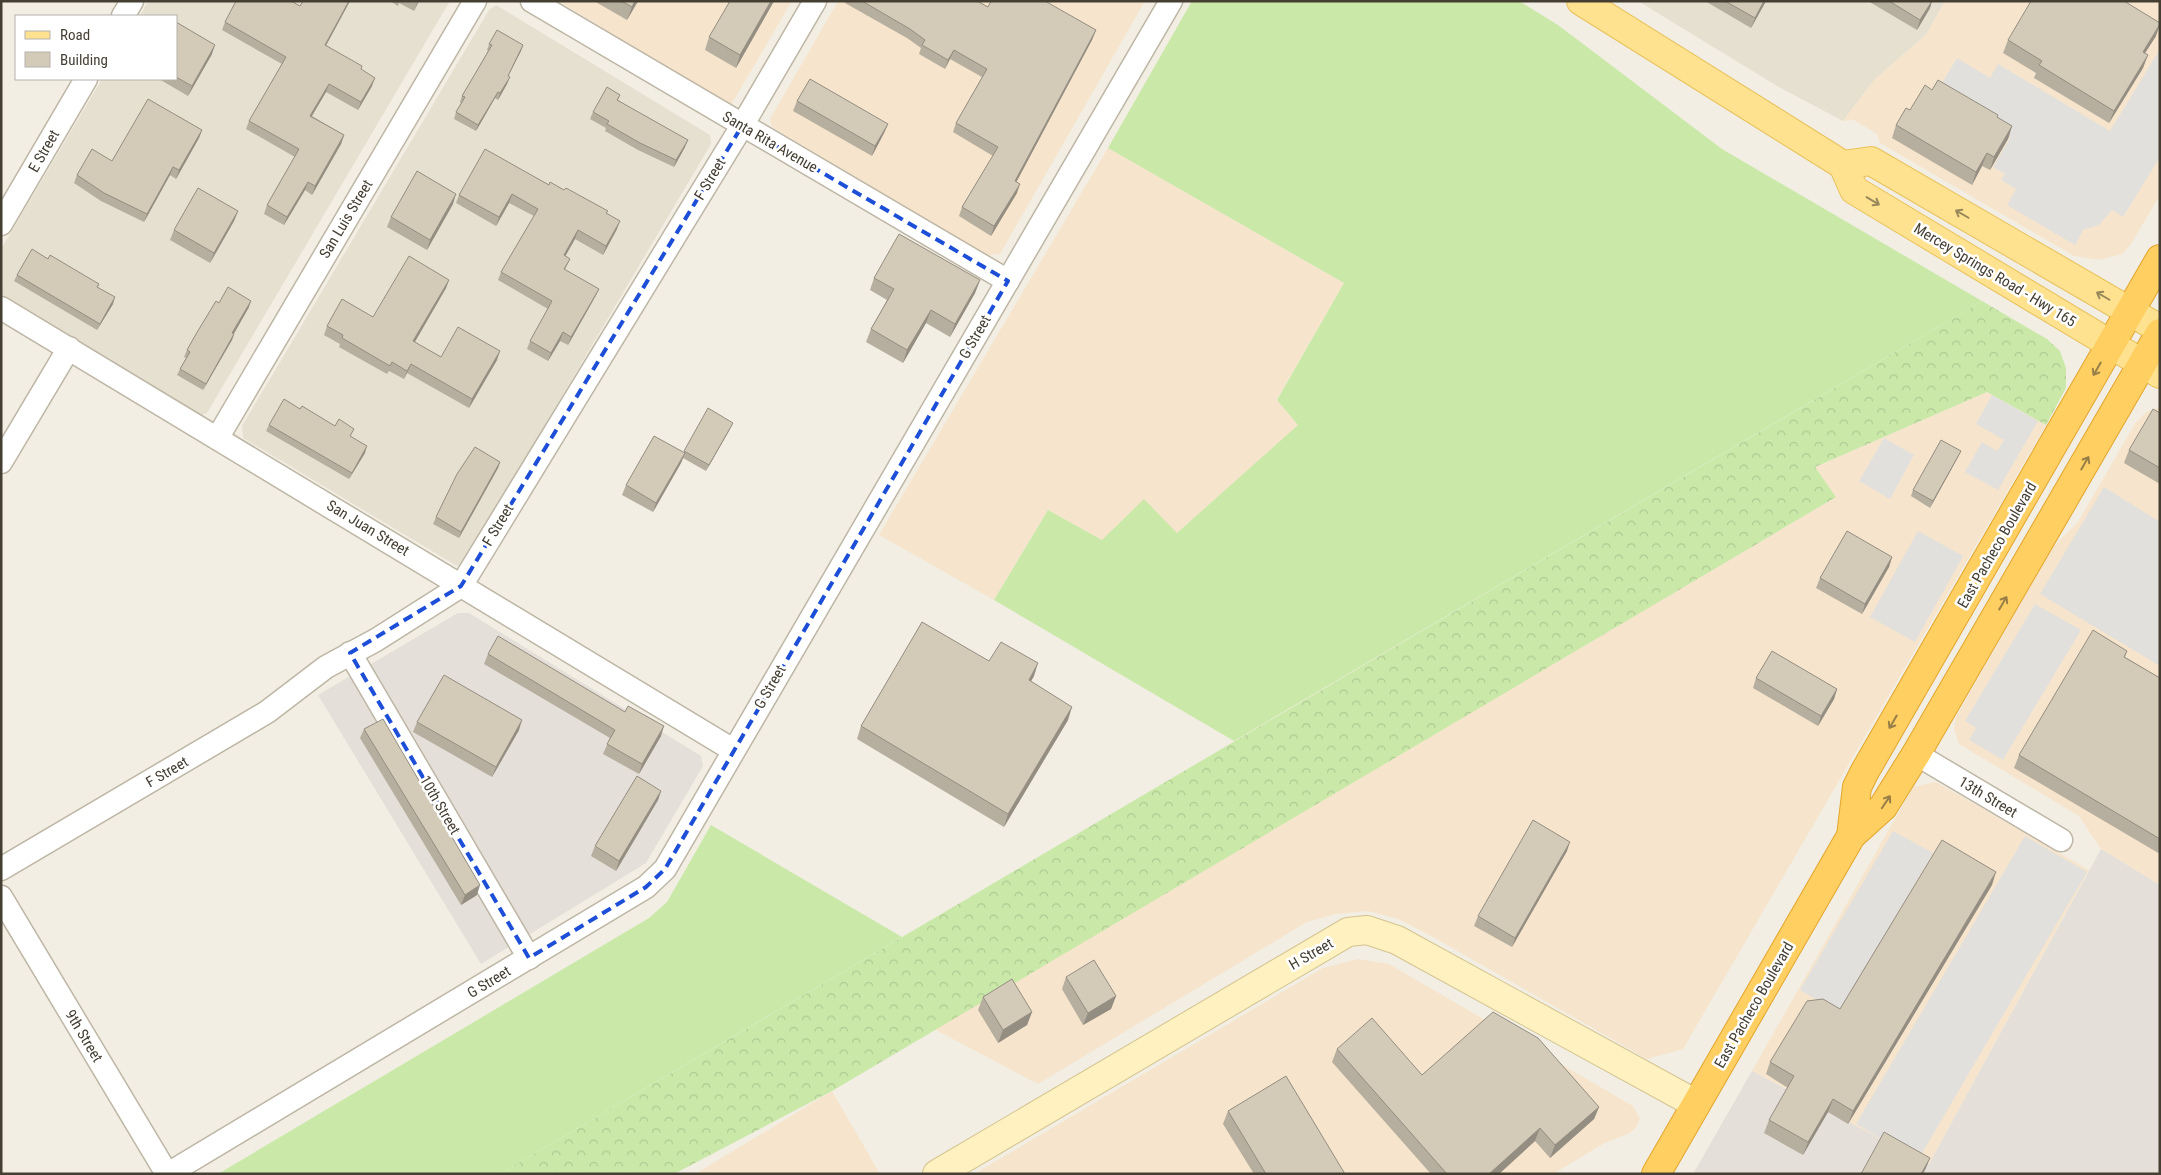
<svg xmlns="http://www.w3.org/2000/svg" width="2161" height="1175" viewBox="0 0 2161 1175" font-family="'Roboto Condensed',sans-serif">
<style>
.residential{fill:#e6e0d1}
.commercial{fill:#f6e5cc}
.industrial{fill:#e4dfd8}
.grass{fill:#cae9a9}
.forest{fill:url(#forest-crowns)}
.parking{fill:#e2e0dc}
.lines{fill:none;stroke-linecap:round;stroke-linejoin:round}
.street-casing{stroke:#beb6a5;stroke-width:25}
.secondary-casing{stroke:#d4c490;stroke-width:30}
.primary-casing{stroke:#e8c15b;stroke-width:30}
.highway-casing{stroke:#e3a52c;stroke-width:30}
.street{stroke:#fff;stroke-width:22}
.secondary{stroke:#fff1c0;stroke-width:28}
.primary{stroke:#ffe28f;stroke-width:28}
.highway{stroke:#ffcf61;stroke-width:28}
.wall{fill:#b6ae9e}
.shaded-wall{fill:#948d81}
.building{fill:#d4cab8;stroke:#948d81}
.oneway{stroke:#98885c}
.oneway2{stroke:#987f48}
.marked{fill:none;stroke:#1d4ed8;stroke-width:4;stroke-dasharray:10 6;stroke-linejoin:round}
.labels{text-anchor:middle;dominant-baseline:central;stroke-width:5;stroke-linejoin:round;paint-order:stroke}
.street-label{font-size:15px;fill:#443e33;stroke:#fff}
</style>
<defs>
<pattern id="forest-crowns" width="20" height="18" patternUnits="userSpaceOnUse" patternTransform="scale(1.25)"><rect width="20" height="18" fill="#cae9a9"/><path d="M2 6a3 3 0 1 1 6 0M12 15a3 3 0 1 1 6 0" fill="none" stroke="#afc992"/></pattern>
</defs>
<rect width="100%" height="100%" fill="#f2eee3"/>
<g class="residential">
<polygon points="148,1 450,1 207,413 200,416 1,298 1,249 102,79 176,79 176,16 140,16"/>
<polygon points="1638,1 1945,1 1926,35 1875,79 1843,121 1777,86"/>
<polygon points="496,5 710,135 711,144 464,562 457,566 243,438 242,426 489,10"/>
</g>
<g class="commercial">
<polygon points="558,1 792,1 731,105"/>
<polygon points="838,1 1145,1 1000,254 986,255 772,127 770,119"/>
<polygon points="1945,1 2160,1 2160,195 2131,244 2122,254 2099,260 2074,256 1880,143 1877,134 1854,120 1843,121 1875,79 1926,35"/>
<polygon points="1108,148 1344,283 1277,399 1299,425 1177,533 1102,540 1048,510 994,600 879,535"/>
<polygon points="1987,392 2046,425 1683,1049 1647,1059 1431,936 1398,919 1368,911 1336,914 1307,922 1038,1084 934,1029 1836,497 1815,467"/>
<polygon points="2160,407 2160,885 2101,849 2079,816 1959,744 1954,729 1956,717 2053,547 2078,522 2136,422 2146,412"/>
<polygon points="1936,782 2089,870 1929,1164 1752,1071 1913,787"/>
<polygon points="1358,959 1389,964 1633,1106 1640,1119 1636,1127 1630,1133 1603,1144 1553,1174 974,1174 1323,968"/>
<polygon points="832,1091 880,1174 695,1174"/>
</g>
<g class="industrial">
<polygon points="458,613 469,613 701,756 703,766 646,863 481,964 318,695"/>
<polygon points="2101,849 2160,885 2160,1174 1693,1174 1752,1071 1929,1164"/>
</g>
<g class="grass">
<polygon points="1192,1 1519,1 1558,25 1722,149 1982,301 1234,741 994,600 1048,510 1102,540 1144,499 1177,533 1298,425 1277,400 1344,283 1108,148"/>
<polygon points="711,825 902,937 500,1174 218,1174 649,918 667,902"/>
</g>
<polygon class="forest" points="1982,301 2047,339 2060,351 2066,368 2066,388 2046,425 1987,392 1815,467 1836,497 832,1091 674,1174 500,1174"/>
<g class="parking">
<polygon points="2160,49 2160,157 2123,217 2112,210 2099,225 2083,230 2075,245 2007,205 2016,189 2001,180 2005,174 1993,167 2010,138 1936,93 1957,58 1990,78 1998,64 2110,131"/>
<polygon points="1992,395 2038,421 1998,490 1965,472 1982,442 1997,451 2004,440 1976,424"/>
<polygon points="1884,438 1914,455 1890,499 1859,481"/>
<polygon points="2104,487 2160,522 2160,666 2040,594"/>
<polygon points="1918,531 1963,556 1915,642 1870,617"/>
<polygon points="2035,604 2081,630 2003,760 1969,740 1976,728 1965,721"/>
<polygon points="1893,831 1933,853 1839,1013 1800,990"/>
<polygon points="2025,836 2087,872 1918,1160 1856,1124"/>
</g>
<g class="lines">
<g class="street-casing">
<g id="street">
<polyline points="532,1 1008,281"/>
<polyline points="123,16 132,1"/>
<polyline points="1,224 86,79"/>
<polyline points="1,308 733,750"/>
<polyline points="218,437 475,1"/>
<polyline points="1,462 69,348"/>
<polyline points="350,653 529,958"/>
<polyline points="1916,754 2061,840"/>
<polyline points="1,869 267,712 326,667 376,640 461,586 742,126 815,1"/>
<polyline points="1,897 167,1174"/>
<polyline points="168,1174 646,887 665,869 1171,1"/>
</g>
</g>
<g class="secondary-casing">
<polyline id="secondary" points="937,1174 1348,932 1367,930 1397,940 1696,1104"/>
</g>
<g class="primary-casing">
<g id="primary">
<polyline points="1581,1 1843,165 1854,190 2160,374"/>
<polyline points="1843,165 1871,161 2160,329"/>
</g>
</g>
<g class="highway-casing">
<g id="highway">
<polyline points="1851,836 1857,787 1865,771 2160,259"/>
<polyline points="1656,1174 1851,836 1883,807 1916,754 2160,333"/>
</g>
</g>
<use href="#street" class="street"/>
<use href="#secondary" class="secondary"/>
<use href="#primary" class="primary"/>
<use href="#highway" class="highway"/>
</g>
<g class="wall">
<polygon points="303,1 350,1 326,45 361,69 372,86 358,110 326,92 312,116 344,135 341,144 312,195 305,190 284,225 264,214 267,205 295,157 246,129 249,121 282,64 222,30 225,22 300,6"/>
<polygon points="390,1 419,1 414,11 399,3 398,6"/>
<polygon points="594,1 638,1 627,20"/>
<polygon points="774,1 736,68 705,50 709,37"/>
<polygon points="846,1 977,1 988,7 1096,30 1092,40 1017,181 1017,193 991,236 959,216 962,207 993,156 953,132 956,123 982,77 950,59 945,69 919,54 921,48 907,38 845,3"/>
<polygon points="1705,1 1766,1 1751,28"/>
<polygon points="1868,1 1932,1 1930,8 1917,30"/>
<polygon points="176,22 212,54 188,96 159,79 176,79"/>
<polygon points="2156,36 2145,53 2143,68 2109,123 2034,78 2036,73 2003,53 2008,40"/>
<polygon points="489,44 521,51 508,76 507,84 498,100 495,98 476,131 454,119 456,112 461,103 460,102 462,96 488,51 487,50"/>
<polygon points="1932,90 1997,117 2012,126 2008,139 1990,170 1982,166 1972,185 1892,138 1896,125 1910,110"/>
<polygon points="620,95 618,100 685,147 674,167 638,150 605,131 606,128 590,119 593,112"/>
<polygon points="797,101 888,124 884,133 872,156 793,111"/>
<polygon points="202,130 199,138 176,179 170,175 144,222 101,201 74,183 77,175 112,161"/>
<polygon points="549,185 607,213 617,229 603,255 575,239 565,256 570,259 565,270 599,289 595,297 568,345 560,341 548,361 527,349 530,341 548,309 498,280 501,272 534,216 509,203 496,226 456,203 459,195"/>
<polygon points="453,204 427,250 387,227 391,217"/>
<polygon points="238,211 234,221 210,263 170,240 174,230"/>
<polygon points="48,259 99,284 98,287 113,304 97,330 14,281 17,275"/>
<polygon points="874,278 980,280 975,293 950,337 926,323 903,363 866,342 871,329 887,300 870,290"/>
<polygon points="449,280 446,288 415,342 441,357 497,360 469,408 407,373 404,379 389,371 387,374 339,347 340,344 324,335 327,326 373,317"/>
<polygon points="219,303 249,307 234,334 232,340 203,390 177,375 180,369 186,358 184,357 187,350"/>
<polygon points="300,409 351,437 365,453 349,479 266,431 269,425"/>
<polygon points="2160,413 2160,484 2124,463 2129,450"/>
<polygon points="730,429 706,471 683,458 681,463 653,512 622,495 626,485 684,452 684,451"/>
<polygon points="1961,451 1958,457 1930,508 1911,496 1913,490"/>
<polygon points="500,462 498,468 459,538 433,524 436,517"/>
<polygon points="1892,557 1889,567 1862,614 1816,588 1820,578"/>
<polygon points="2127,651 2125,657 2160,678 2160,854 2014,768 2019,755"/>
<polygon points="488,654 625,712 661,736 639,774 603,754 610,738 484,664"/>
<polygon points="989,661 1034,676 1031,681 1068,720 1004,827 857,739 861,726"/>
<polygon points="1756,678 1837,689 1834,699 1818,726 1753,688"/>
<polygon points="417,722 519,730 492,777 413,732"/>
<polygon points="364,729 477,895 461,905 360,738"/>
<polygon points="661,791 658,800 616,871 591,856 595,846"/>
<polygon points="1567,851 1512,947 1474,926 1478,916"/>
<polygon points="1992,885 1848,1124 1828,1112 1803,1155 1764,1133 1769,1120 1788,1088 1766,1074 1770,1062 1840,1009"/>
<polygon points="1066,977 1116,996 1111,1009 1083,1025 1062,989"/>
<polygon points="983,997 1032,1012 1027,1025 998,1043 978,1010"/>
<polygon points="1337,1049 1422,1075 1599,1107 1594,1119 1550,1158 1535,1141 1499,1174 1431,1174 1332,1062"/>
<polygon points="1228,1111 1345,1174 1254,1174 1223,1124"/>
</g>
<g class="shaded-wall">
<polygon points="349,1 350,1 322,53 325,45"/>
<polygon points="418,1 419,1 414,11"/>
<polygon points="635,1 638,1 627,20 632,7"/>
<polygon points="771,1 774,1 736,68 740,55"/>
<polygon points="1764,1 1766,1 1751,28 1755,18"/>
<polygon points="1932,1 1930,8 1917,30 1920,20"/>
<polygon points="2160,24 2156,36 2138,64 2143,52"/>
<polygon points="1096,30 1092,40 1012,190 1015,181"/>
<polygon points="215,45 212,54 188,96 192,86"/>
<polygon points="523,45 521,51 505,82 508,76"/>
<polygon points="954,50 950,59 945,69 948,60"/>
<polygon points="2148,55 2143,68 2109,123 2114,111"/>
<polygon points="510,77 507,84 498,100 500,93"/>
<polygon points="375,78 372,86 358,110 361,102"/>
<polygon points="329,84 326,92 307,124 310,116"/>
<polygon points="498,92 495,98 476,131 478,125"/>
<polygon points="888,124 884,133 872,156 875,146"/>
<polygon points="2012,126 2008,139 1990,170 1994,157"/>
<polygon points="202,130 199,138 176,179 179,170"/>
<polygon points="344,135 341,144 312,195 315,186"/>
<polygon points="688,140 685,147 674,167 676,160"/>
<polygon points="1987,153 1982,166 1972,185 1976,172"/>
<polygon points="173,167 170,175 144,222 147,214"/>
<polygon points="308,182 305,190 284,225 287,217"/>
<polygon points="1020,184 1017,193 991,236 994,226"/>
<polygon points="456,194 453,204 427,250 430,240"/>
<polygon points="512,194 509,203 496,226 499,217"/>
<polygon points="238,211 234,221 210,263 214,253"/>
<polygon points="620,221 617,229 603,255 606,246"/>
<polygon points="578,230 575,239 561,264 564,255"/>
<polygon points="449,280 446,288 410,350 413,341"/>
<polygon points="980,280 975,293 950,337 955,324"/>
<polygon points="599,289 595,297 568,345 571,337"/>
<polygon points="115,297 113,304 97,330 100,324"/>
<polygon points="251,301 249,307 230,340 232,333"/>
<polygon points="931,310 926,323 903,363 907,350"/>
<polygon points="563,332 560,341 548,361 551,353"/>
<polygon points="234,334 232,340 203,390 206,384"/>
<polygon points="500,351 497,360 469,408 472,399"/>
<polygon points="411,364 407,373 404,379 407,371"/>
<polygon points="733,423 730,429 706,471 709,465"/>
<polygon points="367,446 365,453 349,479 352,473"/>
<polygon points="1961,451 1958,457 1930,508 1933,501"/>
<polygon points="685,453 681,463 653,512 656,503"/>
<polygon points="500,462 498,468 459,538 461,532"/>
<polygon points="1892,557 1889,567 1862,614 1865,604"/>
<polygon points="1038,663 1034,676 1024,693 1029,680"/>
<polygon points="1837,689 1834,699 1818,726 1821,716"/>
<polygon points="1072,707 1068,720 1004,827 1008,814"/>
<polygon points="522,720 519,730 492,777 496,767"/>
<polygon points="664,726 661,736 639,774 642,764"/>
<polygon points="661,791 658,800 616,871 619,861"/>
<polygon points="1570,842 1567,851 1512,947 1515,938"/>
<polygon points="1996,872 1992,885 1848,1124 1853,1111"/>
<polygon points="480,885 477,895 461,905 465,895"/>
<polygon points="1116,996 1111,1009 1083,1025 1088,1013"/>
<polygon points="1032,1012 1027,1025 998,1043 1003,1030"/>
<polygon points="1833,1099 1828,1112 1803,1155 1808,1142"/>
<polygon points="1599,1107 1594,1119 1550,1158 1555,1145"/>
<polygon points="1540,1128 1535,1141 1499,1174 1489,1174"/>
<polygon points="1930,1158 1926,1168 1923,1174 1921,1174"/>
</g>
<g class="building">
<polygon points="236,1 291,1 300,6 303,1 349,1 325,45 362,66 361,69 375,78 361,102 329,84 310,116 344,135 315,186 308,182 287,217 267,205 299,149 249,121 286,57 225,22"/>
<polygon points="621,1 635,1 632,7"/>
<polygon points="730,1 771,1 740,55 709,37"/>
<polygon points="862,1 977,1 988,7 991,1 1045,1 1096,30 1015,181 1020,184 994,226 962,207 998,147 956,123 987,69 954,50 948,60 922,45 925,40 910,29"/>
<polygon points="1725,1 1764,1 1755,18"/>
<polygon points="1889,1 1932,1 1920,20"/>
<polygon points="2031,1 2124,1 2160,23 2160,24 2143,52 2148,55 2114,111 2039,65 2042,61 2008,40"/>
<polygon points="176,22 215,45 192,86 176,77"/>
<polygon points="497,30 523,45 508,76 510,77 500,93 498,92 478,125 456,112 465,97 462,96 492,45 489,44"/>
<polygon points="810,79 888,124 875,146 797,101"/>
<polygon points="1938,80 1998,115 1997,117 2012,126 1994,157 1987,153 1976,172 1896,125 1906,108 1910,110 1925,85 1932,90"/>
<polygon points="607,87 620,95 617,100 688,140 676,160 640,143 607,124 609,121 593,112"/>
<polygon points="148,99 202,130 179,170 173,167 147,214 104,193 77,175 92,149 112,161"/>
<polygon points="485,149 549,185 550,182 564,190 566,188 608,211 606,213 620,221 606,246 578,230 564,255 570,259 564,269 599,289 571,337 563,332 551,353 530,341 552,301 501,272 538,209 512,194 499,217 459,195"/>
<polygon points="417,171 456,194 430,240 391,217"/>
<polygon points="198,188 238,211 214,253 174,230"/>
<polygon points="899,234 980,280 955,324 931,310 907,350 871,329 894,289 874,278"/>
<polygon points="32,249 48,259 50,255 99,284 97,287 115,297 100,324 17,275"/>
<polygon points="409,256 449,280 413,341 441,357 458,327 500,351 472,399 411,364 407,371 392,362 390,366 342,338 343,335 327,326 342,299 373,317"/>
<polygon points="228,287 251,301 232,333 234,334 206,384 180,369 190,352 187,350 196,334 216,301 219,303"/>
<polygon points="284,399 300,409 302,406 335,426 339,419 354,429 350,436 367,446 352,473 269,425"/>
<polygon points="708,408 733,423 709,465 684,451"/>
<polygon points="2153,409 2160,413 2160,468 2129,450"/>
<polygon points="654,436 685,453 656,503 626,485"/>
<polygon points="1941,440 1961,451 1933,501 1913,490"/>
<polygon points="475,447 500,462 461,532 436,517 457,474"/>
<polygon points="1847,531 1892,557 1865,604 1820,578"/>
<polygon points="922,622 989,661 1001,642 1038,663 1029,680 1072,707 1008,814 861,726"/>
<polygon points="2093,630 2127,651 2124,657 2160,678 2160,839 2019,755"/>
<polygon points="498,636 625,712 628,706 664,726 642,764 607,744 615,730 488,654"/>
<polygon points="1772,651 1837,689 1821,716 1756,678"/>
<polygon points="444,675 522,720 496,767 417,722"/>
<polygon points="383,719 480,885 465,895 364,729"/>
<polygon points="637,776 661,791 619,861 595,846"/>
<polygon points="1533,820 1570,842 1515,938 1478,916"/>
<polygon points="1942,840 1996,872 1853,1111 1833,1099 1808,1142 1769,1120 1794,1076 1770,1062 1807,1001 1823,999 1840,1009"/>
<polygon points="1094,960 1116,996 1088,1013 1066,977"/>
<polygon points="1012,979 1032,1012 1003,1030 983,997"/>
<polygon points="1493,1012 1538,1038 1599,1107 1555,1145 1540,1128 1489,1174 1447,1174 1337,1049 1372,1018 1422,1075"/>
<polygon points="1286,1076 1345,1174 1266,1174 1228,1111"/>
<polygon points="1884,1132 1930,1158 1921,1174 1861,1174"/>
</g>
<defs><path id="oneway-shaft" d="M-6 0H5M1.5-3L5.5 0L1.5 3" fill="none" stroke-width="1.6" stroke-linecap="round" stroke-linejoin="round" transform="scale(1.25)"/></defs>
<g class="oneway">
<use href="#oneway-shaft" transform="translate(1873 201) rotate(31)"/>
<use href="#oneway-shaft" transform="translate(1962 214) rotate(-150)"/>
<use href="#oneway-shaft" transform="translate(2103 296) rotate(-150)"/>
</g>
<g class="oneway2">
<use href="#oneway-shaft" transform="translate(2097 369) rotate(120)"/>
<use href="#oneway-shaft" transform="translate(2085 463) rotate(-60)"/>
<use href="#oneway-shaft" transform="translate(2003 603) rotate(-60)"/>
<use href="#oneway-shaft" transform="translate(1893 722) rotate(120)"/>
<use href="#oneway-shaft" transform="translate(1886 802) rotate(-56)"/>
</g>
<path class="marked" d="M742,126L1008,281L665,869L646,887L529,958L350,653L461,586Z"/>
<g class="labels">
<g class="street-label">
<text transform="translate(770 142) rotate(30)">Santa Rita Avenue</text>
<text transform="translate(44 151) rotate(-60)">E Street</text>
<text transform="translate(710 179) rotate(-59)">F Street</text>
<text transform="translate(346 219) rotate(-59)">San Luis Street</text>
<text transform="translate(1995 275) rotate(31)">Mercey Springs Road - Hwy 165</text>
<text transform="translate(975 337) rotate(-60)">G Street</text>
<text transform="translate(498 525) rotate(-59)">F Street</text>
<text transform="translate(368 528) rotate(31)">San Juan Street</text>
<text transform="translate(1997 545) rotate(-60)">East Pacheco Boulevard</text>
<text transform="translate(770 687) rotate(-60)">G Street</text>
<text transform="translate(167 772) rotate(-30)">F Street</text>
<text transform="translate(1988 797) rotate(31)">13th Street</text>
<text transform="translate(440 805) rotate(60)">10th Street</text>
<text transform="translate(1311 954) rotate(-30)">H Street</text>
<text transform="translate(489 982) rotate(-31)">G Street</text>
<text transform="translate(1754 1005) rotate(-60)">East Pacheco Boulevard</text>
<text transform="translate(84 1036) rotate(59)">9th Street</text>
</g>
</g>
<rect width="2161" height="1175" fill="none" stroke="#443e33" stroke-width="5"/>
<rect x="15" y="15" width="162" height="65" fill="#ffffff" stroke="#b4b2ad"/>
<rect x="25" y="31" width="25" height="8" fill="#ffe28f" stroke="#b4b2ad"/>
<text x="60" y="40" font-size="15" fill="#443e33">Road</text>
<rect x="25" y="52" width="25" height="15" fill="#d4cab8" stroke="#b4b2ad"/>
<text x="60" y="65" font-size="15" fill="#443e33">Building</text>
</svg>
